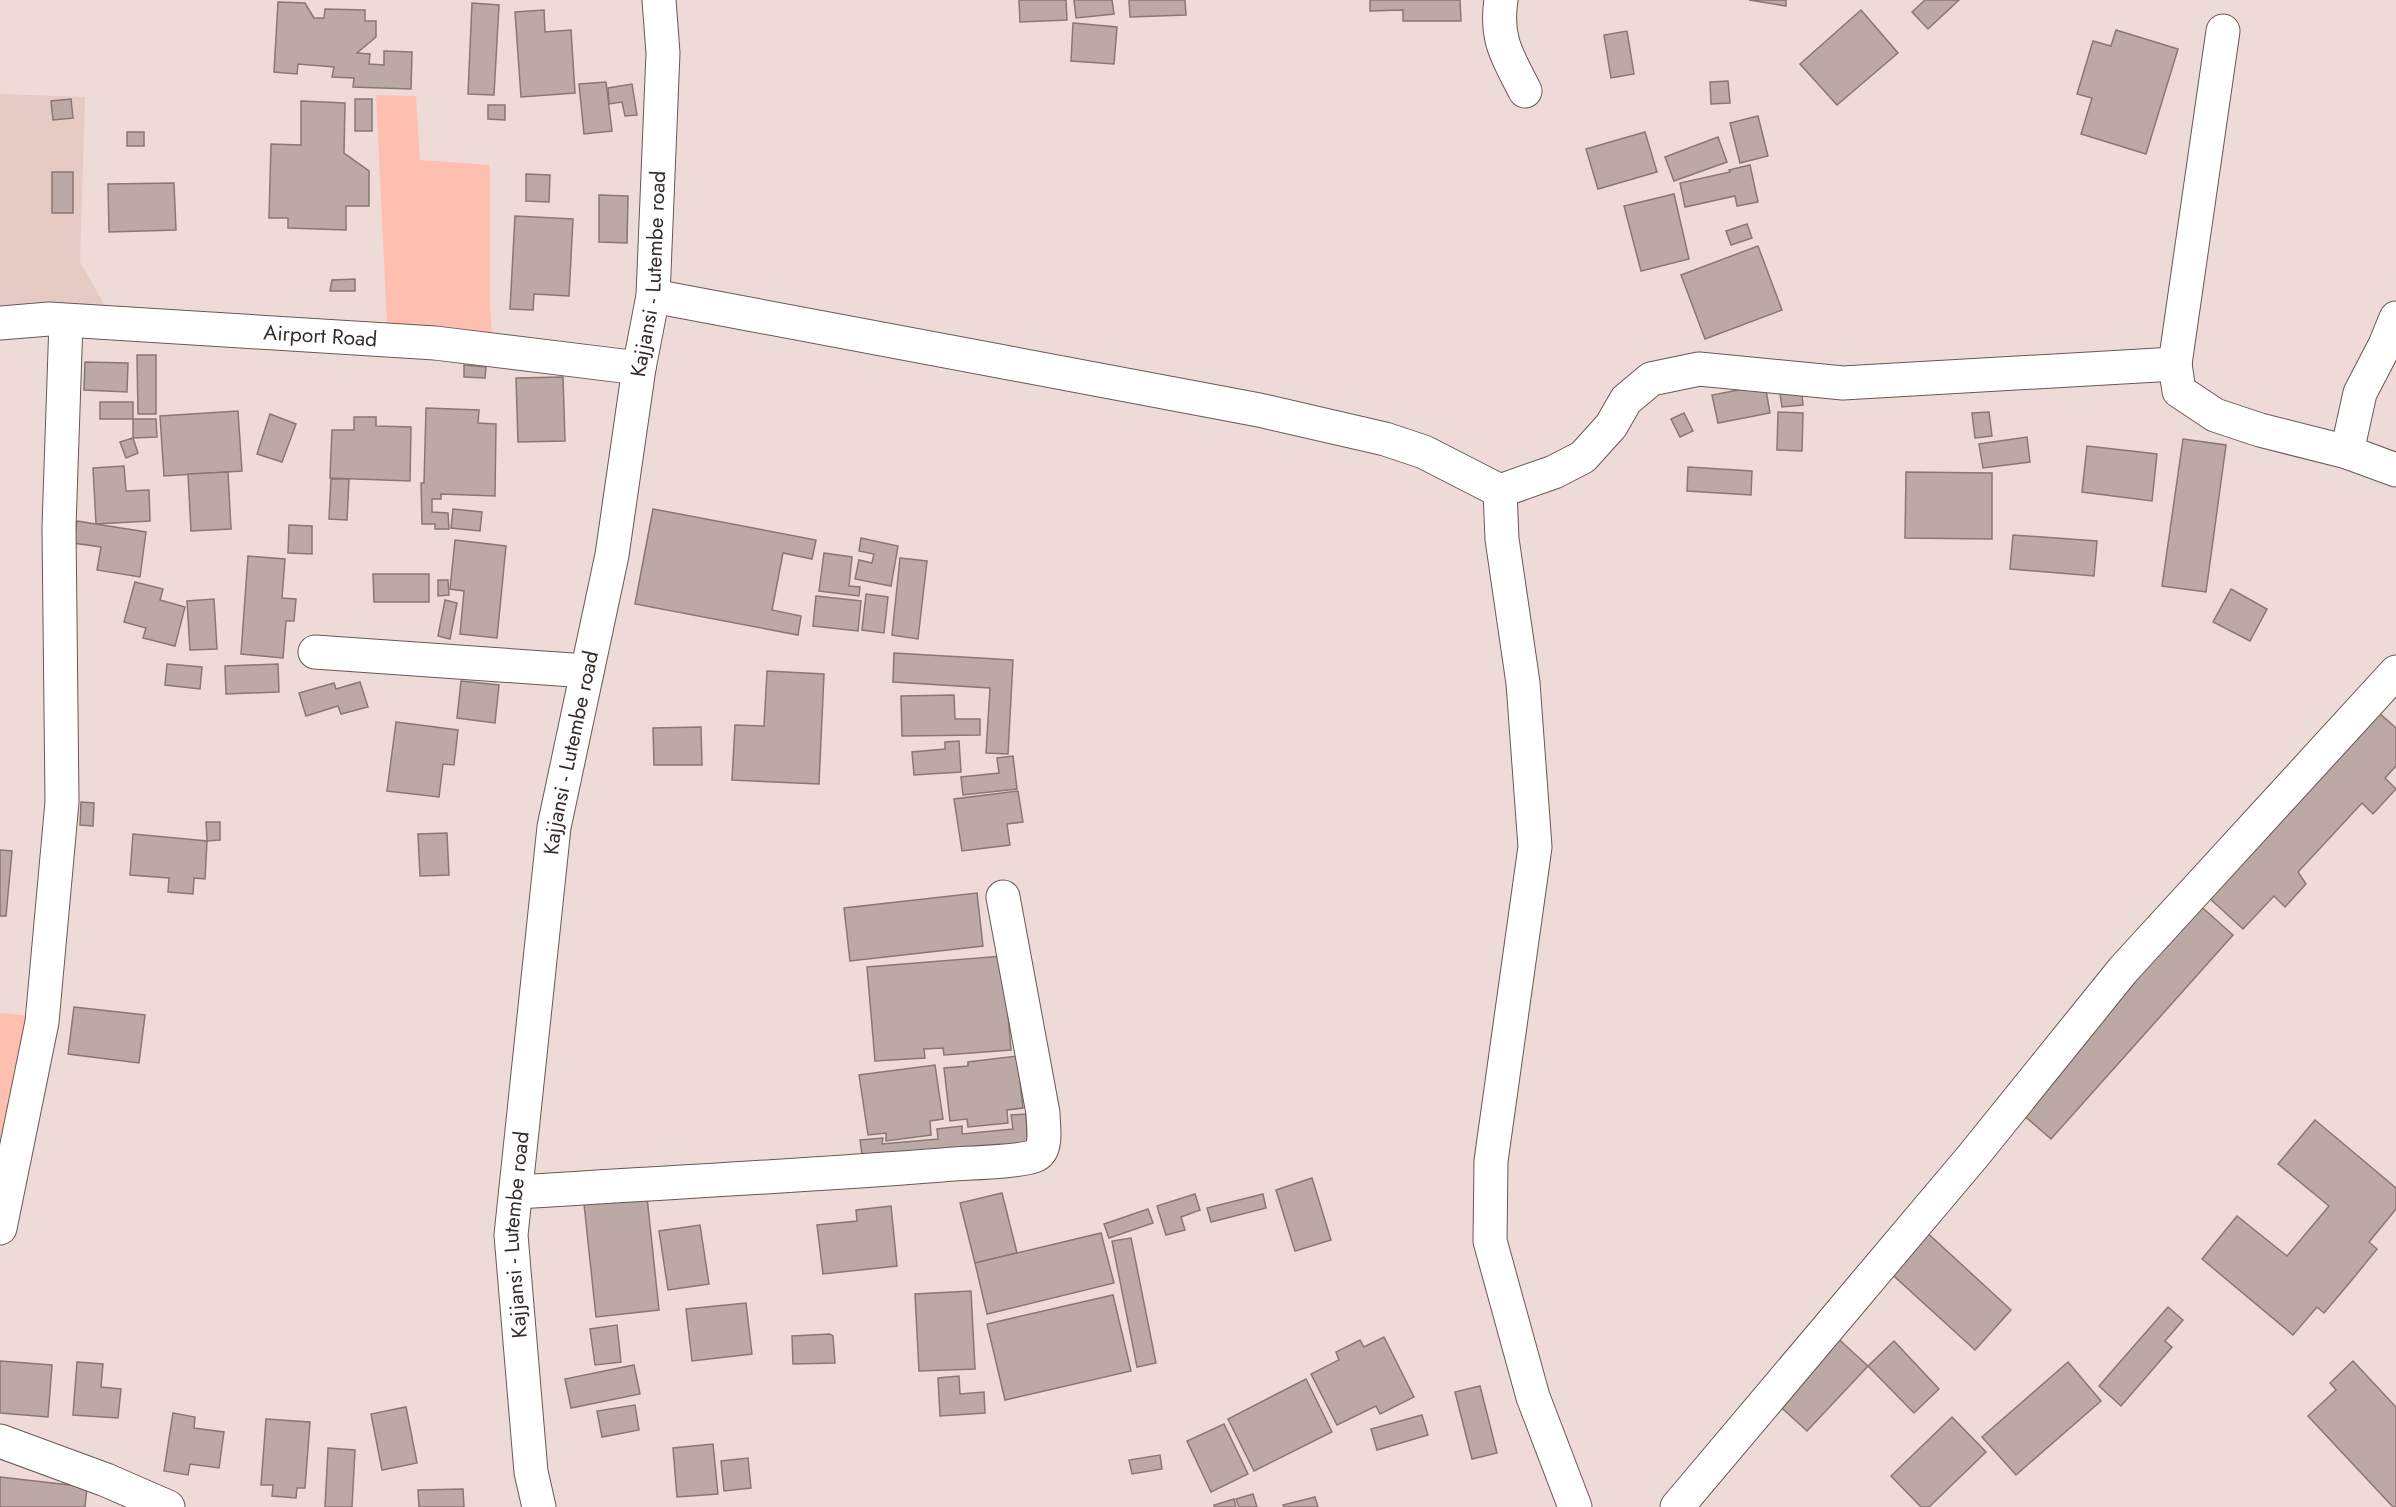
<svg xmlns="http://www.w3.org/2000/svg" width="2396" height="1507" viewBox="0 0 2396 1507" font-family="Jost,sans-serif">
<style>
.built{fill:#e6cbc5}
.green{fill:#febeb0}
.building{fill:#bca9a5;stroke:#897773;stroke-width:1.5}
.lines{fill:none;stroke-linecap:round;stroke-linejoin:round}
.minor-casing{stroke:#685854;stroke-width:35}
.minor{stroke:#fff;stroke-width:33}
.labels{text-anchor:middle;dominant-baseline:central;stroke-width:5;stroke-linejoin:round;paint-order:stroke}
.street-label{font-size:21px;fill:#332c2a;stroke:#eedad6}
</style>
<rect width="100%" height="100%" fill="#eedad6"/>
<polygon class="built" points="0,94 85,97 80,262 107,309 0,312"/>
<g class="green">
<polygon points="376,95 416,96 420,160 490,165 490,307 492,334 387,323"/>
<polygon points="0,1013 31,1016 0,1152"/>
</g>
<g class="building">
<polygon points="1019,0 1066,0 1067,20 1020,22"/>
<polygon points="1074,0 1112,0 1114,14 1076,18"/>
<polygon points="1129,0 1185,0 1186,15 1130,17"/>
<polygon points="1370,0 1460,0 1461,21 1403,21 1403,10 1370,11"/>
<polygon points="1749,0 1786,0 1786,6"/>
<polygon points="1925,0 1959,0 1928,29 1912,12"/>
<polygon points="278,2 305,3 314,18 324,18 325,9 365,10 365,21 376,21 376,37 357,53 370,54 369,64 384,65 384,51 412,52 411,89 353,87 354,78 332,77 334,67 298,64 297,74 274,72"/>
<polygon points="472,3 499,5 494,95 468,94"/>
<polygon points="544,10 545,32 571,30 575,93 521,97 515,12"/>
<polygon points="1861,10 1898,53 1837,105 1800,64"/>
<polygon points="1073,23 1117,27 1114,64 1071,61"/>
<polygon points="2116,30 2178,49 2146,154 2081,134 2092,98 2077,94 2093,41 2111,46"/>
<polygon points="1627,31 1634,74 1611,78 1604,35"/>
<polygon points="1728,81 1730,103 1711,104 1710,82"/>
<polygon points="606,82 612,131 584,134 579,84"/>
<polygon points="632,84 637,115 625,116 622,102 609,104 608,88"/>
<polygon points="71,99 73,118 53,120 51,101"/>
<rect x="355" y="99" width="17" height="32"/>
<polygon points="301,101 345,103 344,153 369,171 369,206 346,206 346,230 288,228 288,218 269,218 271,144 301,145"/>
<polygon points="488,105 505,105 505,120 488,119"/>
<polygon points="1758,116 1768,156 1740,163 1730,123"/>
<rect x="127" y="132" width="17" height="14"/>
<polygon points="1645,132 1657,172 1598,189 1586,149"/>
<polygon points="1718,137 1727,162 1674,181 1665,157"/>
<polygon points="1750,165 1758,202 1737,206 1735,196 1685,207 1680,183 1730,172 1729,170"/>
<rect x="52" y="172" width="21" height="41"/>
<polygon points="526,174 550,175 549,202 526,201"/>
<polygon points="174,183 176,230 109,232 108,184"/>
<polygon points="1674,194 1689,259 1641,271 1624,206"/>
<polygon points="599,195 628,196 627,243 599,242"/>
<polygon points="515,216 573,219 569,296 534,294 533,310 510,309"/>
<polygon points="1747,224 1752,238 1731,245 1726,231"/>
<polygon points="1758,246 1782,310 1705,339 1681,275"/>
<polygon points="355,279 355,291 330,291 332,280"/>
<polygon points="137,355 156,355 156,414 138,414"/>
<polygon points="85,362 128,363 127,392 84,390"/>
<polygon points="464,365 486,367 485,378 464,377"/>
<polygon points="563,377 565,441 518,442 516,378"/>
<polygon points="1765,385 1770,413 1718,423 1712,395"/>
<polygon points="1801,385 1803,405 1782,407 1779,387"/>
<rect x="100" y="402" width="33" height="17"/>
<polygon points="426,408 479,410 478,423 496,424 495,496 441,494 441,499 432,499 432,512 448,513 449,529 435,529 435,524 422,524 421,483 424,483"/>
<polygon points="238,411 242,471 164,476 160,416"/>
<polygon points="1778,412 1803,413 1802,451 1777,450"/>
<polygon points="1989,412 1992,436 1975,438 1972,413"/>
<polygon points="1684,413 1693,431 1680,437 1671,419"/>
<polygon points="270,414 296,424 282,462 257,454"/>
<polygon points="354,417 376,417 376,426 411,427 410,481 330,478 332,430 354,430"/>
<polygon points="133,419 156,419 157,437 133,438"/>
<polygon points="2027,437 2030,462 1983,468 1979,444"/>
<polygon points="133,438 138,453 126,458 120,442"/>
<polygon points="2183,439 2226,445 2206,592 2162,586"/>
<polygon points="2087,446 2157,454 2152,501 2082,492"/>
<polygon points="124,466 126,491 149,490 150,521 96,524 93,468"/>
<polygon points="1688,467 1752,471 1751,495 1687,491"/>
<polygon points="228,472 231,529 191,531 188,474"/>
<polygon points="1906,472 1992,473 1992,539 1905,538"/>
<polygon points="331,479 349,479 347,520 329,519"/>
<polygon points="453,509 482,512 480,531 451,528"/>
<polygon points="653,509 816,540 812,559 783,553 772,610 801,616 798,635 635,604"/>
<polygon points="77,521 146,532 140,577 97,570 101,547 73,543"/>
<polygon points="289,525 312,526 312,554 288,553"/>
<polygon points="2013,535 2097,541 2094,576 2010,569"/>
<polygon points="861,538 898,546 891,586 855,579 859,560 872,563 874,554 859,551"/>
<polygon points="455,540 506,546 497,638 460,634 464,591 450,589"/>
<polygon points="824,553 852,557 849,586 860,587 859,596 819,591"/>
<polygon points="248,556 285,559 282,598 296,599 294,621 286,621 283,658 241,654"/>
<polygon points="900,558 927,561 918,639 892,635"/>
<polygon points="373,574 429,574 429,602 374,602"/>
<polygon points="438,580 448,580 449,595 438,596"/>
<polygon points="135,582 163,589 160,600 185,607 175,646 143,638 146,628 124,622"/>
<polygon points="2231,589 2267,609 2250,641 2213,622"/>
<polygon points="866,594 888,597 884,633 862,630"/>
<polygon points="816,596 861,601 858,631 813,626"/>
<polygon points="214,599 217,649 190,650 187,601"/>
<polygon points="445,600 457,603 450,639 438,636"/>
<polygon points="894,653 1013,660 1008,754 986,753 990,688 893,682"/>
<polygon points="167,664 202,667 200,689 165,685"/>
<polygon points="278,664 279,692 226,694 225,666"/>
<polygon points="767,671 824,674 819,784 732,780 735,725 764,726"/>
<polygon points="461,681 499,685 495,723 457,718"/>
<polygon points="360,682 368,707 341,714 338,706 306,716 299,693 334,683 336,689"/>
<polygon points="954,695 955,719 980,719 980,735 902,736 901,696"/>
<polygon points="2378,712 2396,728 2396,766 2385,778 2396,789 2373,814 2362,803 2298,872 2306,884 2285,907 2274,896 2243,929 2207,896"/>
<polygon points="396,722 458,730 454,765 443,764 439,797 387,791"/>
<polygon points="701,727 702,765 654,765 653,728"/>
<polygon points="959,741 961,772 914,775 912,752 945,749 945,742"/>
<polygon points="1013,756 1017,789 963,795 961,777 999,773 997,758"/>
<polygon points="1018,791 1023,822 1007,824 1010,845 962,851 954,799"/>
<polygon points="81,802 94,803 93,826 80,825"/>
<polygon points="206,822 220,822 220,840 207,841"/>
<polygon points="447,833 449,875 420,876 418,834"/>
<polygon points="133,834 207,841 205,879 194,878 193,894 168,892 169,878 130,875"/>
<polygon points="0,850 12,851 6,916 0,916"/>
<polygon points="977,893 983,946 850,961 844,908"/>
<polygon points="2196,902 2233,935 2051,1139 2013,1106"/>
<polygon points="1003,956 1011,1050 944,1055 943,1048 924,1049 925,1058 875,1061 867,967"/>
<polygon points="74,1007 145,1015 139,1063 68,1054"/>
<polygon points="1017,1056 1023,1108 1007,1110 1008,1123 968,1127 967,1119 950,1121 944,1068 968,1066 968,1062"/>
<polygon points="935,1065 943,1119 930,1121 931,1135 886,1141 886,1133 868,1135 859,1075"/>
<polygon points="1026,1114 1028,1148 863,1162 860,1140 883,1138 882,1144 938,1139 937,1129 962,1126 962,1134 1013,1129 1011,1115"/>
<polygon points="2315,1120 2396,1188 2396,1209 2369,1242 2377,1249 2351,1281 2324,1313 2317,1307 2293,1335 2202,1259 2237,1216 2287,1256 2329,1206 2278,1164"/>
<polygon points="1312,1178 1331,1240 1295,1251 1276,1190"/>
<polygon points="1002,1193 1017,1253 975,1263 960,1203"/>
<polygon points="1195,1194 1200,1210 1181,1217 1185,1230 1166,1235 1157,1206"/>
<polygon points="1263,1194 1266,1208 1211,1222 1207,1208"/>
<polygon points="647,1197 659,1310 596,1317 584,1204"/>
<polygon points="891,1206 897,1266 823,1274 817,1225 857,1221 856,1210"/>
<polygon points="1148,1209 1153,1223 1109,1238 1104,1224"/>
<polygon points="700,1225 709,1284 668,1290 659,1231"/>
<polygon points="1922,1228 2011,1310 1975,1350 1885,1268"/>
<polygon points="1101,1233 1114,1283 987,1314 975,1263"/>
<polygon points="1131,1238 1156,1363 1137,1367 1112,1241"/>
<polygon points="971,1291 975,1369 919,1371 915,1294"/>
<polygon points="1113,1295 1131,1371 1005,1400 987,1324"/>
<polygon points="746,1303 752,1354 692,1361 686,1309"/>
<polygon points="2168,1307 2183,1320 2165,1341 2172,1347 2121,1406 2099,1386"/>
<polygon points="617,1325 621,1362 595,1365 590,1329"/>
<polygon points="1832,1333 1868,1366 1807,1431 1771,1398"/>
<polygon points="830,1334 833,1336 835,1363 793,1364 792,1336"/>
<polygon points="1384,1337 1414,1397 1380,1414 1376,1406 1337,1425 1311,1374 1339,1360 1336,1352 1360,1340 1364,1347"/>
<polygon points="1894,1341 1939,1389 1914,1413 1868,1366"/>
<polygon points="0,1361 52,1365 48,1417 0,1413"/>
<polygon points="2353,1361 2396,1407 2396,1507 2393,1507 2308,1416 2336,1390 2330,1383"/>
<polygon points="77,1362 103,1364 101,1387 121,1389 118,1418 73,1415"/>
<polygon points="2068,1362 2101,1401 2016,1475 1982,1437"/>
<polygon points="634,1365 640,1394 571,1408 565,1379"/>
<polygon points="959,1376 960,1394 984,1392 985,1413 940,1416 938,1378"/>
<polygon points="1306,1379 1332,1432 1254,1471 1228,1419"/>
<polygon points="1480,1386 1497,1453 1472,1459 1455,1392"/>
<polygon points="635,1405 639,1430 602,1437 597,1411"/>
<polygon points="406,1407 417,1463 382,1470 371,1414"/>
<polygon points="173,1413 195,1417 194,1428 224,1432 219,1468 190,1464 188,1475 164,1471"/>
<polygon points="1422,1415 1428,1435 1377,1450 1371,1429"/>
<polygon points="1952,1417 1986,1452 1929,1507 1921,1507 1891,1476"/>
<polygon points="266,1419 310,1422 305,1488 297,1488 296,1498 272,1496 273,1485 261,1485"/>
<polygon points="1224,1424 1248,1474 1211,1492 1187,1441"/>
<polygon points="713,1444 718,1494 677,1497 673,1448"/>
<polygon points="328,1448 355,1450 352,1507 325,1507"/>
<polygon points="1160,1455 1162,1469 1132,1474 1129,1460"/>
<polygon points="748,1458 751,1488 724,1491 721,1461"/>
<polygon points="0,1477 87,1487 85,1507 0,1507"/>
<polygon points="463,1489 464,1507 419,1507 418,1490"/>
<polygon points="1253,1494 1257,1507 1239,1507 1236,1499"/>
<polygon points="1315,1497 1318,1507 1284,1507 1283,1505"/>
<polygon points="1234,1499 1236,1507 1214,1507 1214,1505"/>
</g>
<g class="lines">
<g class="minor-casing">
<g id="minor">
<path d="M1501,0C1495,40 1508,57 1525,91"/>
<polyline points="653,296 1259,410 1385,439 1424,452 1500,491 1554,472 1583,457 1611,426 1626,400 1651,379 1699,369 1843,383 2175,364 2179,391 2215,415 2260,430 2347,452 2396,470"/>
<path id="s1" d="M0,323L49,319L435,343L639,368"/>
<polyline points="2175,364 2223,31"/>
<polyline points="2347,452 2360,393 2385,345 2396,318"/>
<polyline points="1500,491 1502,539 1523,683 1535,847 1491,1161 1490,1241 1533,1397 1575,1507"/>
<polyline points="315,652 587,671"/>
<path d="M516,1192C658,1183 800,1176 942,1165C959,1163 1025,1162 1036,1155C1048,1149 1043,1124 1043,1113L1003,897"/>
<polyline points="0,1228 42,1022 62,802 59,527 66,321"/>
<polyline points="0,1441 106,1480 168,1507"/>
<path id="s2" d="M539,1507L531,1472L511,1235L554,827L612,555L639,368L653,296L663,53L659,0"/>
<polyline points="1677,1507 1973,1156 2123,970 2396,672"/>
</g>
</g>
<use href="#minor" class="minor"/>
</g>
<g class="labels">
<g class="street-label">
<text stroke="none"><textPath href="#s2" startOffset="1246">Kajjansi - Lutembe road</textPath></text>
<text stroke="none"><textPath href="#s1" startOffset="321">Airport Road</textPath></text>
<text stroke="none"><textPath href="#s2" startOffset="760">Kajjansi - Lutembe road</textPath></text>
<text stroke="none"><textPath href="#s2" startOffset="274">Kajjansi - Lutembe road</textPath></text>
</g>
</g>
</svg>
